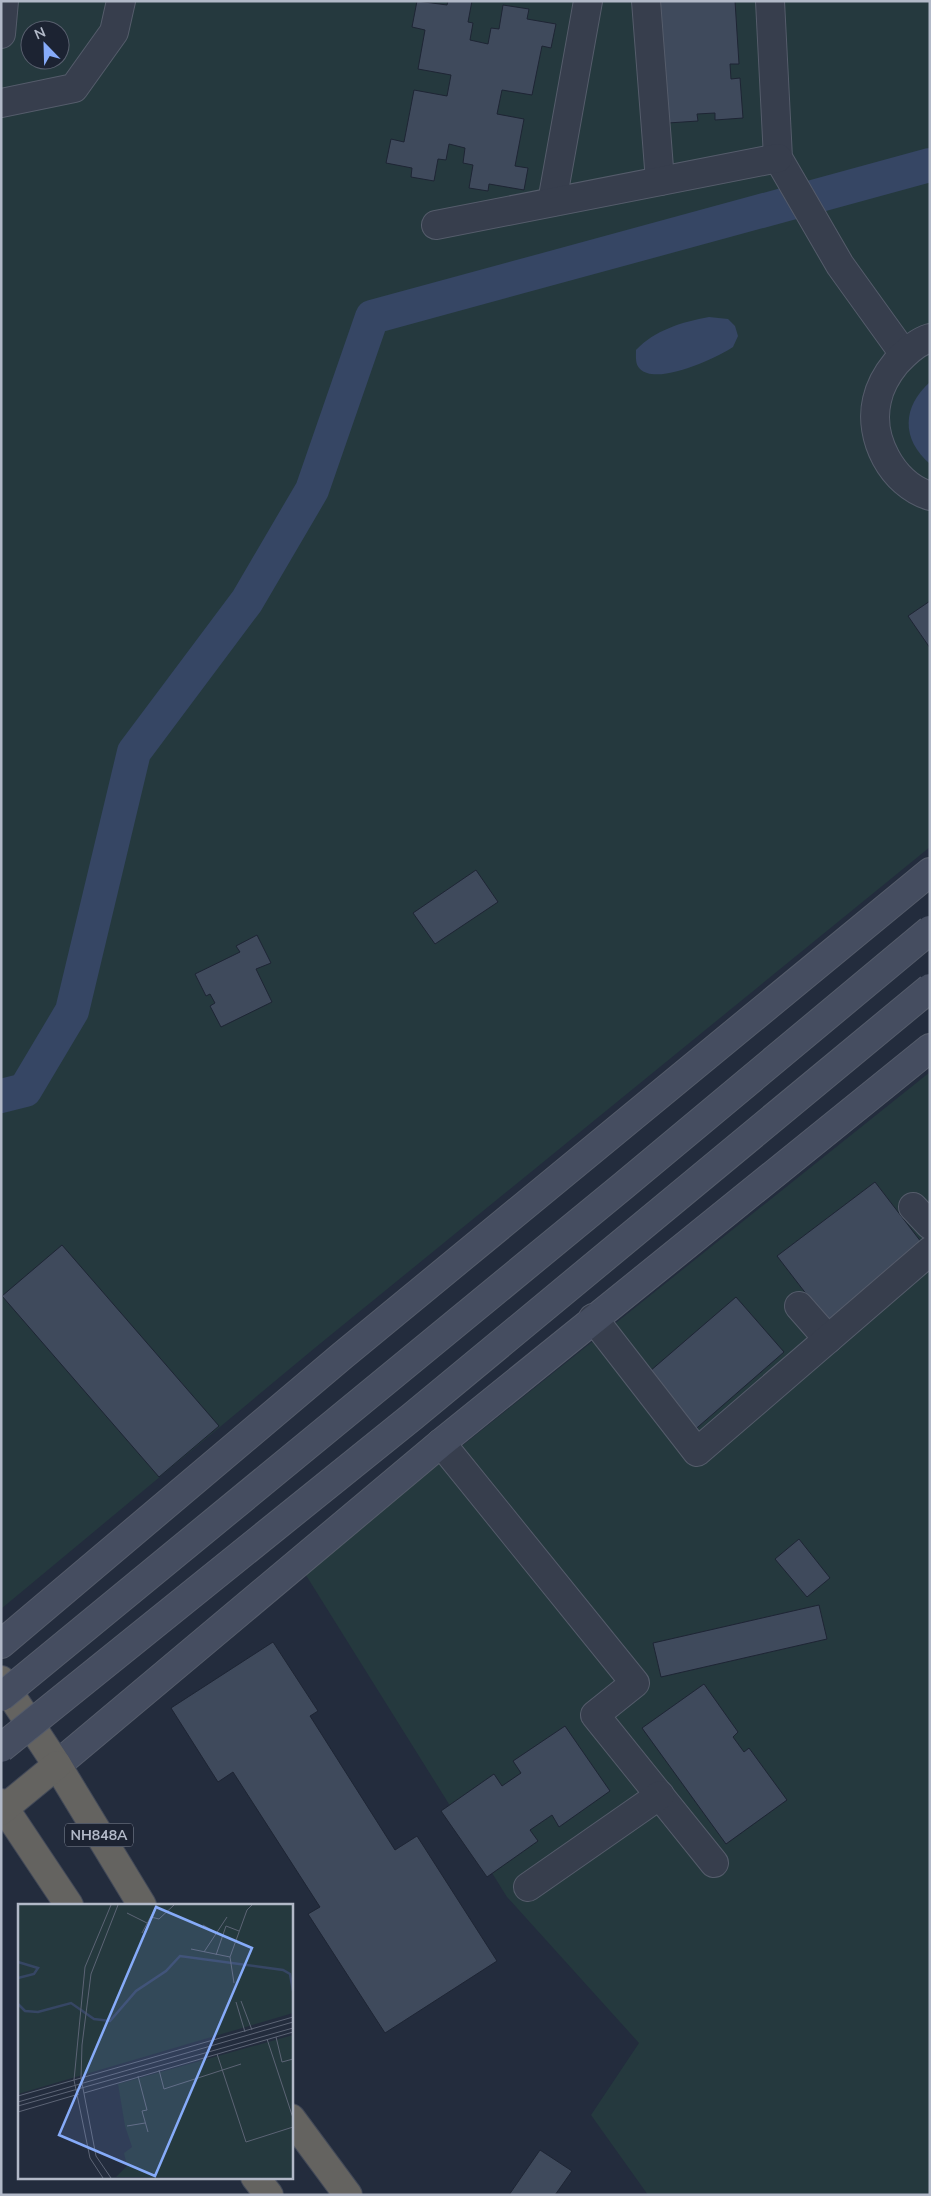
<svg xmlns="http://www.w3.org/2000/svg" width="931" height="2196" viewBox="0 0 931 2196" font-family="'Nunito Sans',sans-serif">
<style>
.green{fill:#25393e;fill-rule:evenodd}
.water{fill:#364664}
.lines{fill:none;stroke-linecap:round;stroke-linejoin:round}
.canal{stroke:#364664;stroke-width:34}
.building{fill:#3f4a5c;stroke:#1e2534}
.minor-casing{stroke:#555c6b;stroke-width:30}
.secondary-casing{stroke:#555c6b;stroke-width:30}
.trunk-casing{stroke:#424958;stroke-width:30}
.minor{stroke:#373e4d;stroke-width:28}
.secondary{stroke:#454d60;stroke-width:28}
.trunk{stroke:#646360;stroke-width:28}
.secondary-bridge-casing{stroke:#555c6b;stroke-width:30;stroke-linecap:butt}
.secondary-bridge{stroke:#454d60;stroke-width:28}
.labels{text-anchor:middle;dominant-baseline:central;stroke-width:4;stroke-linejoin:round;paint-order:stroke}
.shield{fill:#1c2332;stroke:#858c9b;stroke-width:1}
.shield-label{font-size:14px;font-weight:bold;fill:#b2b9c8}
.inset-river{fill:none;stroke:#364664;stroke-width:2.5}
.inset-road{fill:none;stroke:#5c6475;stroke-width:1}
.view{fill:#86abf9;fill-opacity:0.15;stroke:#86abf9;stroke-width:2.5}
.inset-edge{fill:none;stroke:#b2b9c8;stroke-width:2.5}
</style>
<rect width="100%" height="100%" fill="#232c3d"/>
<g class="green">
<path d="M1,1H930V847L316,1347L1,1609ZM30,30H60V60H30Z"/>
<polygon points="930,1072 930,2195 648,2195 591,2115 639,2043 507,1897 304,1572"/>
</g>
<g class="water">
<path d="M709,317L728,319L735,326L738,336L733,347C716,358 657,386 640,369C635,364 636,357 636,350C655,330 682,322 709,317Z"/>
<path d="M930,382V464C901,439 902,407 930,382Z"/>
</g>
<g class="lines">
<polyline class="canal" points="1,1096 25,1090 72,1011 134,752 247,601 312,490 372,317 930,165"/>
</g>
<g class="building">
<polygon points="417,1 447,5 448,1 472,1 468,22 473,23 470,40 488,44 491,28 499,29 503,5 529,9 527,19 556,24 551,48 542,46 532,95 502,90 497,114 524,119 515,166 528,168 524,190 489,184 488,191 469,188 473,165 463,163 465,148 449,144 446,160 438,159 434,181 411,177 412,168 386,163 391,139 404,142 414,90 447,96 451,75 418,69 425,30 412,27"/>
<polygon points="659,1 735,1 739,64 730,64 731,79 740,78 743,118 715,120 715,113 697,114 698,121 668,123"/>
<polygon points="930,601 930,648 908,616"/>
<polygon points="476,870 498,902 435,944 413,913"/>
<polygon points="257,935 271,963 256,969 272,1002 221,1027 210,1006 215,1003 210,994 206,996 195,974 240,952 236,946"/>
<polygon points="875,1182 925,1247 827,1321 777,1256"/>
<polygon points="62,1245 219,1426 159,1477 2,1296"/>
<polygon points="736,1297 784,1352 683,1440 635,1384"/>
<polygon points="799,1539 830,1578 807,1597 775,1559"/>
<polygon points="819,1605 827,1639 661,1677 653,1643"/>
<polygon points="273,1642 318,1711 310,1716 395,1850 417,1836 497,1961 385,2033 308,1914 320,1907 233,1772 218,1782 171,1708"/>
<polygon points="704,1684 738,1732 733,1737 744,1752 749,1748 787,1800 726,1844 642,1728"/>
<polygon points="565,1726 610,1791 559,1827 552,1815 530,1830 538,1841 487,1877 441,1811 494,1774 502,1786 521,1773 513,1761"/>
<polygon points="540,2150 572,2171 555,2195 509,2195"/>
</g>
<g class="lines">
<g class="minor-casing">
<g id="minor">
<polyline points="646,1 660,181"/>
<polyline points="770,1 778,158 840,265 904,354"/>
<polyline points="1,34 4,1"/>
<polyline points="1,103 74,88 114,32 121,1"/>
<polyline points="552,202 588,1"/>
<polyline points="436,225 778,158"/>
<path d="M930,338C917,342 905,353 896,363C887,374 880,386 877,400C868,438 892,484 930,496"/>
<polyline points="913,1207 930,1225"/>
<polyline points="799,1306 828,1339"/>
<polyline points="593,1318 697,1452 930,1251"/>
<polyline points="441,1443 635,1683 595,1715 714,1863"/>
<polyline points="528,1887 660,1795"/>
</g>
</g>
<g class="secondary-casing">
<g id="secondary">
<polyline points="1,1644 342,1356 930,872"/>
<polyline points="57,1765 441,1443 930,1048"/>
</g>
</g>
<g class="trunk-casing">
<g id="trunk">
<polyline points="1,1680 57,1765 142,1905"/>
<polyline points="1,1803 69,1905"/>
<polyline points="1,1811 57,1765"/>
<polyline points="291,2118 348,2195"/>
<polyline points="255,2177 269,2195"/>
</g>
</g>
<use href="#minor" class="minor"/>
<use href="#secondary" class="secondary"/>
<use href="#trunk" class="trunk"/>
<g class="secondary-bridge-casing">
<g id="secondary-bridge">
<polyline points="1,1697 623,1186 930,930"/>
<polyline points="1,1748 413,1416 930,988"/>
</g>
</g>
<use href="#secondary-bridge" class="secondary-bridge"/>
</g>
<g class="labels">
<rect class="shield" x="65" y="1823.5" width="68" height="23" rx="4"/>
<g class="shield-label">
<text x="99" y="1835">NH848A</text>
</g>
</g>
<g transform="translate(18 1904)">
<rect width="275" height="275" fill="#232c3d"/>
<path d="M0,1H275V109L0,190ZM275,131V274L98,273L109,262L106,249L114,243L107,222L100,180Z" fill="#25393e"/>
<path class="inset-river" d="M0,58L20,64L16,70L0,74M0,100L7,107L20,108L53,99L76,115L92,117L118,87L148,67L162,52L265,66L272,70L275,87"/>
<path class="inset-road" d="M100,1L73,70L64,141L63,174L275,113M109,9L129,19M133,13L141,15L156,1M185,21L199,29M124,29L139,1M173,45L212,53M186,48L209,13M198,51L208,22L221,27M216,79L212,53L229,6L234,1M223,97L234,126M218,98L227,128M258,133L264,158L275,155M249,135L275,214M199,150L228,238L275,223M141,166L146,185L223,160M120,172L129,206L124,207L130,228M56,176L67,63L93,1M56,176L72,254L85,274M66,189L275,128M0,192L63,174L78,252L93,274M0,198L275,118M0,202L275,124M0,208L61,190M109,222L127,219"/>
<path class="view" d="M138,3L234,44L137,272L41,231Z"/>
<rect width="275" height="275" class="inset-edge"/>
</g>
<rect width="931" height="2196" fill="none" stroke="#b2b9c8" stroke-width="5"/>
<g transform="translate(45 45) rotate(337)"><circle r="24" fill="#1c2332" stroke="#585f6e"/>
<path d="M0-4L9 19L0 12L-9 19Z" fill="#86abf9"/>
<text y="-8" font-size="14" font-weight="bold" text-anchor="middle" fill="#b2b9c8">N</text>
</g>
</svg>
